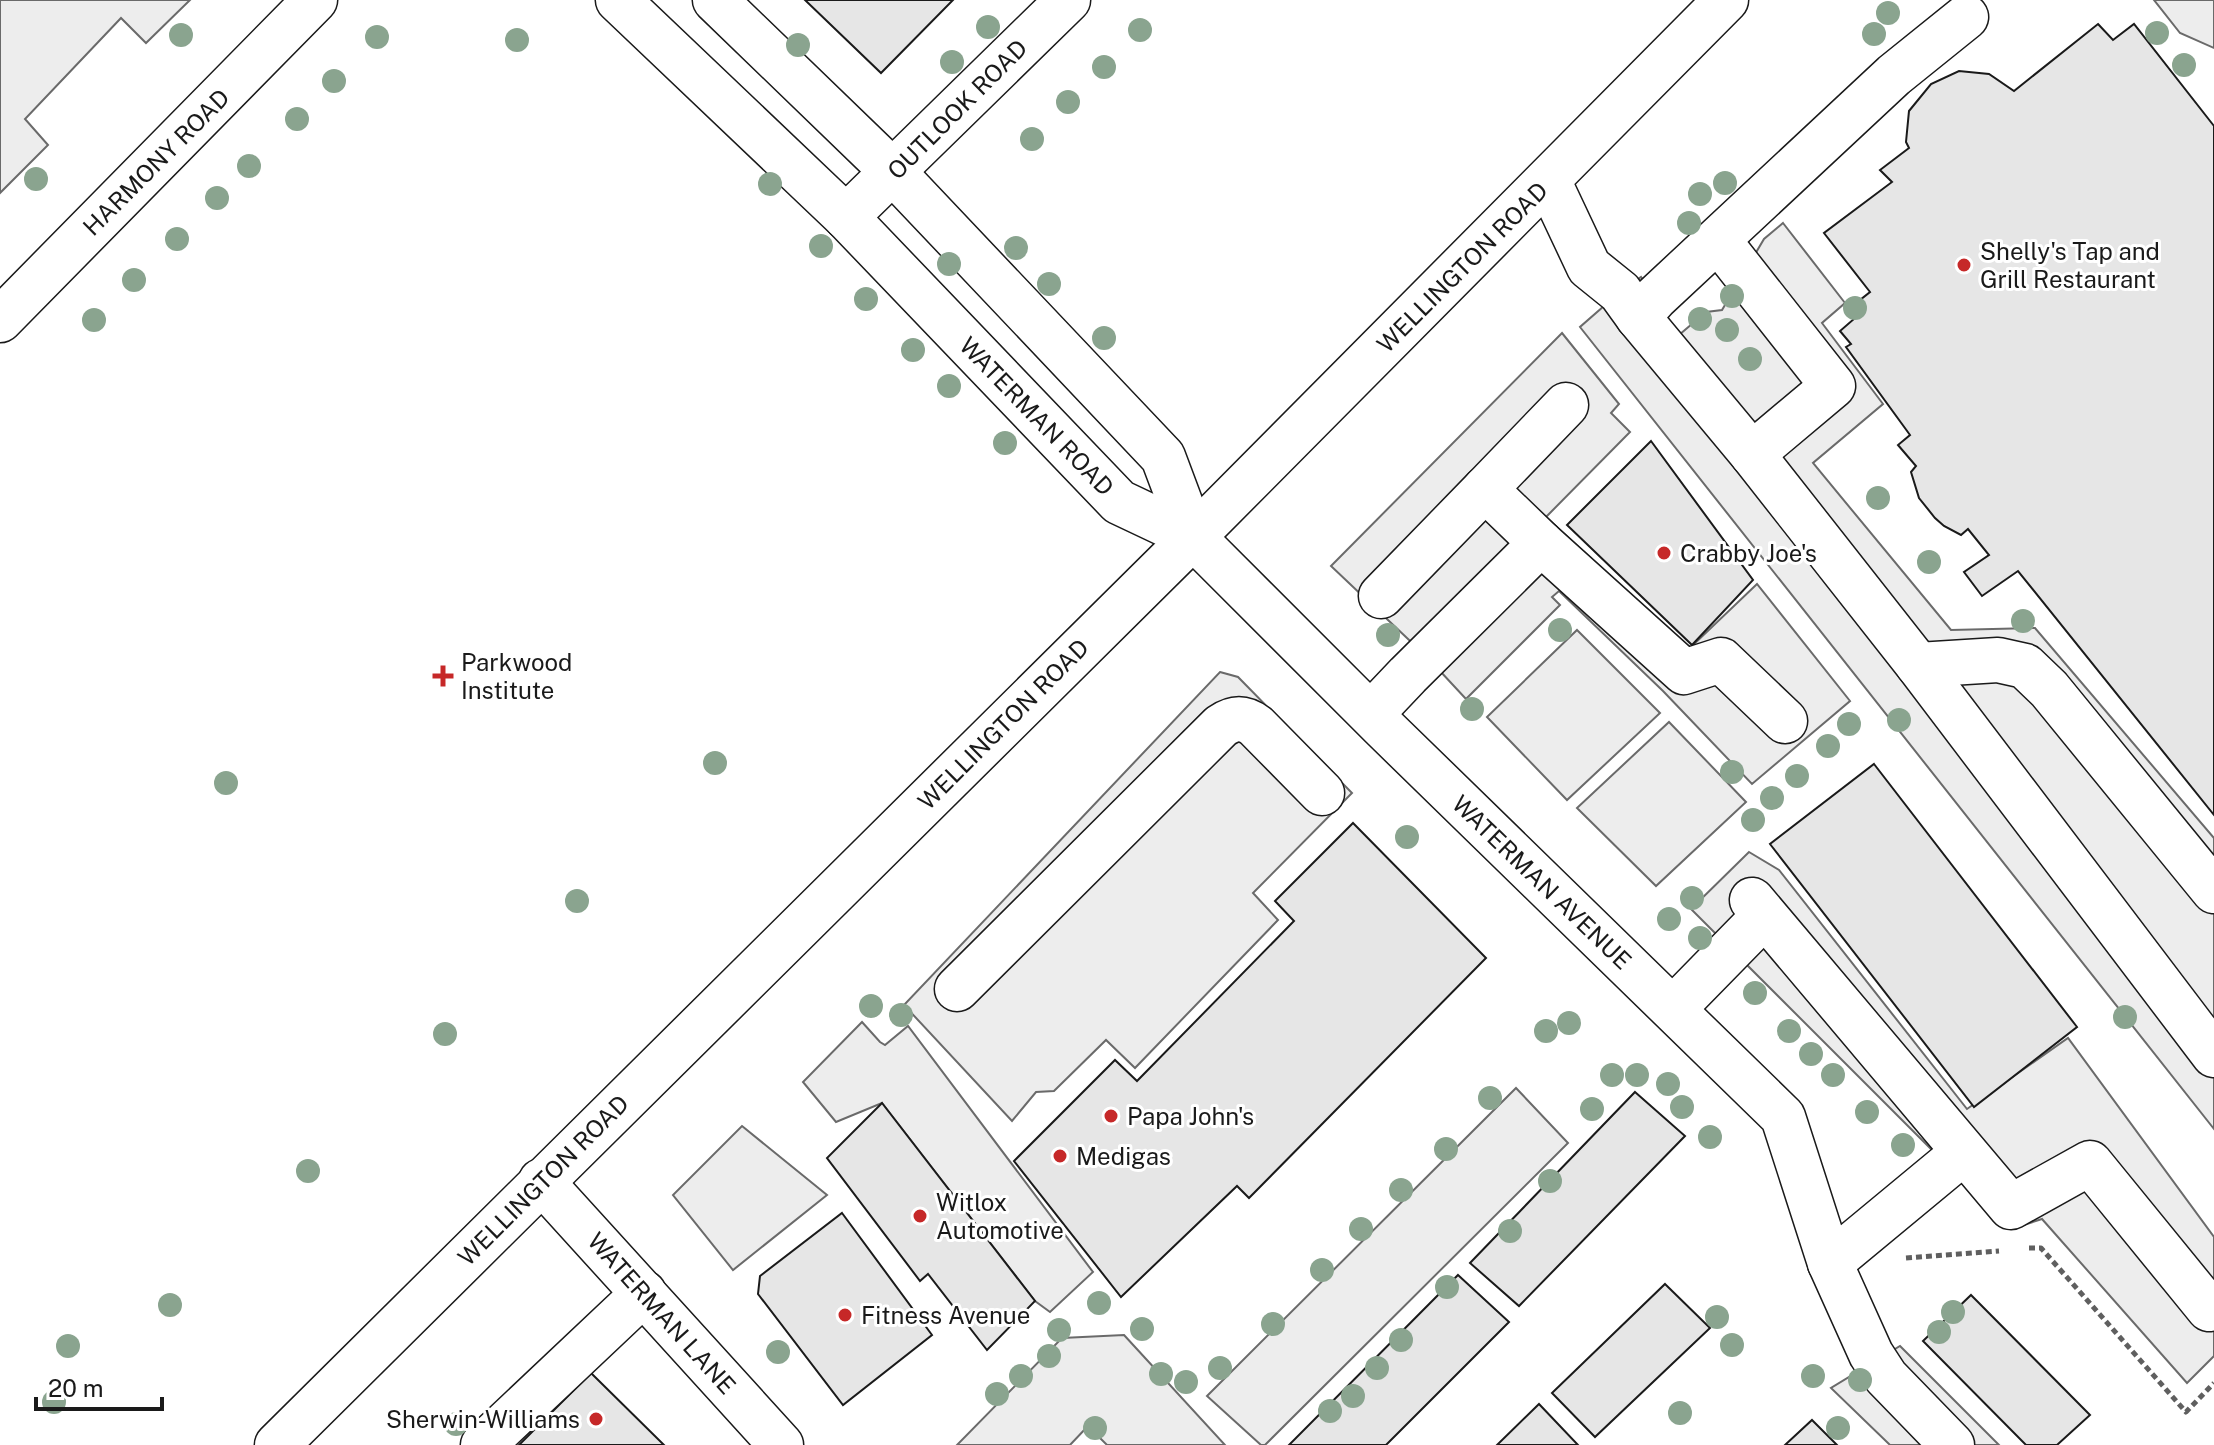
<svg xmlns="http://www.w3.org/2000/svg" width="2214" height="1445" viewBox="0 0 2214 1445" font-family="'Public Sans',sans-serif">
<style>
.parking{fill:#ededed;stroke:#6a6a6a;stroke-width:2}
.building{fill:#e6e6e6;stroke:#1a1a1a;stroke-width:2}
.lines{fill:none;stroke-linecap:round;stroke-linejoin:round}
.minor-casing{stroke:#1a1a1a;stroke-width:47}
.major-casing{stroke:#1a1a1a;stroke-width:47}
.path{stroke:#5f5f5f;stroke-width:5;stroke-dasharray:6 4;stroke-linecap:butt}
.minor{stroke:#fff;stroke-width:44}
.major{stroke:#fff;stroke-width:44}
.tree{fill:#8aa48f}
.poi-dot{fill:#c62828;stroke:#fff;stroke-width:3}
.labels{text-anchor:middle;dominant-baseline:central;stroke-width:6;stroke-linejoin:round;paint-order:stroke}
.street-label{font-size:24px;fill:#1a1a1a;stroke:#fff}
.poi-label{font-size:24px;fill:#1a1a1a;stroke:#fff;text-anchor:start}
</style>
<rect width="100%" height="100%" fill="#fff"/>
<g class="parking">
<polygon points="0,0 190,0 146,43 121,18 25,119 48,145 0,193"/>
<polygon points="2154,0 2214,0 2214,48 2180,33"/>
<polygon points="1783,223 1845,303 1822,323 1883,404 1813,463 1951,630 2035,628 2214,838 2214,1129 1580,327 1620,292 1641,277 1679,335 1706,312 1722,310 1764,239"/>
<polygon points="1562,333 1619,404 1611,413 1630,432 1546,517 1689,649 1757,584 1850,701 1752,784 1663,691 1559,591 1552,597 1560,605 1466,699 1427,657 1331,566"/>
<polygon points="1577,630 1660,713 1567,800 1487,717"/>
<polygon points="1220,672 1238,677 1352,793 1253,893 1278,920 1135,1068 1106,1040 1054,1091 1036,1092 1012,1121 904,1005"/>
<polygon points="1669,722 1746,802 1656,886 1577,808"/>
<polygon points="1749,852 1779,870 1967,1109 2068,1038 2214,1237 2214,1356 2187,1383 2042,1219 2011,1229 1691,909"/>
<polygon points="862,1022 880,1042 885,1045 908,1026 1093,1272 1050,1312 1035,1301 882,1103 836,1122 803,1082"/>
<polygon points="1516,1088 1568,1143 1265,1445 1261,1445 1207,1396"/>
<polygon points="742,1126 827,1195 733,1270 673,1195"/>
<polygon points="1124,1335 1225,1445 1107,1445 1088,1426 1070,1445 957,1445 1062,1338"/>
<polygon points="1900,1346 1999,1445 1890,1445 1831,1388"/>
</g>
<g class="building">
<polygon points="805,0 953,0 881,73"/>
<polygon points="2098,24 2113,40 2134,24 2214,126 2214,815 2018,571 1982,596 1964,572 1989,555 1968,529 1961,535 1944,526 1935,518 1919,498 1911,472 1916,466 1898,445 1910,435 1846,347 1851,344 1840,331 1862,312 1855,304 1870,292 1824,233 1892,182 1880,170 1909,148 1906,142 1909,111 1931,84 1959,71 1989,74 2014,91"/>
<polygon points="1651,441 1753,580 1692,645 1567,525"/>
<polygon points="1874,764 2077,1027 1974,1107 1770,844"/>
<polygon points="1353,823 1486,958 1249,1198 1237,1186 1121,1297 1014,1161 1115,1060 1137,1081 1294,921 1275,901"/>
<polygon points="1635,1092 1685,1136 1519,1306 1470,1263"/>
<polygon points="882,1103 1035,1301 987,1350 928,1274 920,1281 827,1158"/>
<polygon points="842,1213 932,1335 843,1405 758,1294 760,1276"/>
<polygon points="1458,1275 1509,1322 1386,1445 1289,1445"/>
<polygon points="1665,1284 1710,1328 1595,1437 1552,1393"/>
<polygon points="1971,1295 2090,1415 2057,1445 2026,1445 1923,1341"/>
<polygon points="591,1373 664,1445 519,1445"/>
<polygon points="1539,1404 1578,1445 1497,1445"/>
<polygon points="1812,1420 1837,1445 1785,1445"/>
</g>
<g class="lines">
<g class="minor-casing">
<g id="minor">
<polyline points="618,0 846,217 1119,502 1193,537 1382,726 1783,1117 1830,1263 1871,1354 1886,1377 1952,1445"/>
<polyline points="715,0 893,172 1163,457 1193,537"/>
<polyline points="1548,180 1589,267 1620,292 1638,317 1752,454 1918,665 2214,1055"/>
<polyline points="846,217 1068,0"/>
<polyline points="1718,240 1833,386 1752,454"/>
<polyline points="1638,317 1655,298 1894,75 1966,17"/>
<polyline points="0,320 315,0"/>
<polyline points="1541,543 1485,489 1566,405"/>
<polyline points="1381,596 1485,489"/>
<polyline points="1918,665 1998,660 2025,666 2049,689 2214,891"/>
<polyline points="1371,714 1408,675 1541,543 1684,672 1721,660 1785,721"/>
<polyline points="1752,900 2011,1207 2090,1163 2209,1309"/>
<path d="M957,989L1221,726C1234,717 1244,717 1256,726L1322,793"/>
<polyline points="1673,1009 1764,916"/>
<polyline points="541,1181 781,1445"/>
<polyline points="1830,1263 1964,1152"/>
<polyline points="483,1445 644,1293"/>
</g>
</g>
<g class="major-casing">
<polyline id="major" points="277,1445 1193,537 1726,0"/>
</g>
<g class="path">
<polyline points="2029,1248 2041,1248 2186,1412 2214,1383"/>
<polyline points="1906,1258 1999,1251"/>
</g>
<use href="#minor" class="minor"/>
<use href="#major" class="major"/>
</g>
<g class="tree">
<circle cx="1888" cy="13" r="12"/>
<circle cx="988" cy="27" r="12"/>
<circle cx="1140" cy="30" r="12"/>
<circle cx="2157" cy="33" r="12"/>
<circle cx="1874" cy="34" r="12"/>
<circle cx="181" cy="35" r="12"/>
<circle cx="377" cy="37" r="12"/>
<circle cx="517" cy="40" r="12"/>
<circle cx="798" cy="45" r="12"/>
<circle cx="952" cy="62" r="12"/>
<circle cx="2184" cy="65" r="12"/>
<circle cx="1104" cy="67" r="12"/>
<circle cx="334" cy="81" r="12"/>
<circle cx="1068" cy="102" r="12"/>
<circle cx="297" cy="119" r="12"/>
<circle cx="1032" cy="139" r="12"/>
<circle cx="249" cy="166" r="12"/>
<circle cx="36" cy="179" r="12"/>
<circle cx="1725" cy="183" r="12"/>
<circle cx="770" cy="184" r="12"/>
<circle cx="1700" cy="194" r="12"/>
<circle cx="217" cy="198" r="12"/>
<circle cx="1689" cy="223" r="12"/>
<circle cx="177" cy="239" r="12"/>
<circle cx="821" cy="246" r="12"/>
<circle cx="1016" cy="248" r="12"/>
<circle cx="949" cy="264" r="12"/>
<circle cx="134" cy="280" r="12"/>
<circle cx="1049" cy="284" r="12"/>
<circle cx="1732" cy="296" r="12"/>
<circle cx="866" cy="299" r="12"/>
<circle cx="1855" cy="308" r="12"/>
<circle cx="1700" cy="319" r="12"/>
<circle cx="94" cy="320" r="12"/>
<circle cx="1727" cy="330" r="12"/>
<circle cx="1104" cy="338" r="12"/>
<circle cx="913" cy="350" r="12"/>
<circle cx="1750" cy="359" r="12"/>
<circle cx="949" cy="386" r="12"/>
<circle cx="1005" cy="443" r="12"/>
<circle cx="1878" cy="498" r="12"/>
<circle cx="1929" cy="562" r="12"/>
<circle cx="2023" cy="621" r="12"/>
<circle cx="1560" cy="630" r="12"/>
<circle cx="1388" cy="635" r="12"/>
<circle cx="1472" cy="709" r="12"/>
<circle cx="1899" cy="720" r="12"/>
<circle cx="1849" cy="724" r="12"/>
<circle cx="1828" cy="746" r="12"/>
<circle cx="715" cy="763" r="12"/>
<circle cx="1732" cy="772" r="12"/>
<circle cx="1797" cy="776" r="12"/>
<circle cx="226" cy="783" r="12"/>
<circle cx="1772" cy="798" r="12"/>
<circle cx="1753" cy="820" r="12"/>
<circle cx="1407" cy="837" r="12"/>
<circle cx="1692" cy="898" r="12"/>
<circle cx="577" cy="901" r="12"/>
<circle cx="1669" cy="919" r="12"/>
<circle cx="1700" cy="938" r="12"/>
<circle cx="1755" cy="993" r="12"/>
<circle cx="871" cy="1006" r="12"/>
<circle cx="901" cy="1015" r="12"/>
<circle cx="2125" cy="1017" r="12"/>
<circle cx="1569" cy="1023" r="12"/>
<circle cx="1546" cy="1031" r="12"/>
<circle cx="1789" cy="1031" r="12"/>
<circle cx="445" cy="1034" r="12"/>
<circle cx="1811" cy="1054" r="12"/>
<circle cx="1612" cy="1075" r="12"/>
<circle cx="1637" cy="1075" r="12"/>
<circle cx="1833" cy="1075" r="12"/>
<circle cx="1668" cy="1084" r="12"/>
<circle cx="1490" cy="1098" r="12"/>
<circle cx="1682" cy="1107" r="12"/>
<circle cx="1592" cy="1109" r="12"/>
<circle cx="1867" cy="1112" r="12"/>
<circle cx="1710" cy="1137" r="12"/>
<circle cx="1903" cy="1145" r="12"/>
<circle cx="1446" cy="1149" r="12"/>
<circle cx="308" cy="1171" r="12"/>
<circle cx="1550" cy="1181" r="12"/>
<circle cx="1401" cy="1190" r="12"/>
<circle cx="1361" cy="1229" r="12"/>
<circle cx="1510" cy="1231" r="12"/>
<circle cx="1322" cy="1270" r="12"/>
<circle cx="1447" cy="1287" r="12"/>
<circle cx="1099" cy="1303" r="12"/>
<circle cx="170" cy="1305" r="12"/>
<circle cx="1953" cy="1312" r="12"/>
<circle cx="1717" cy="1317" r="12"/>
<circle cx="1273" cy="1324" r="12"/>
<circle cx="1142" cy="1329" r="12"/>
<circle cx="1059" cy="1330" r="12"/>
<circle cx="1939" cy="1332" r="12"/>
<circle cx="1401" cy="1340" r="12"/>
<circle cx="1732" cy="1345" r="12"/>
<circle cx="68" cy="1346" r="12"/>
<circle cx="778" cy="1352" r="12"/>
<circle cx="1049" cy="1356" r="12"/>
<circle cx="1220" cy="1368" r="12"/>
<circle cx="1377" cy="1368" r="12"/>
<circle cx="1161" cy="1374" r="12"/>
<circle cx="1021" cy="1376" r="12"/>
<circle cx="1813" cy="1376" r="12"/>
<circle cx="1860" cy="1380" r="12"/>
<circle cx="1186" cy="1382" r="12"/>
<circle cx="997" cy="1394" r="12"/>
<circle cx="1353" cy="1396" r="12"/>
<circle cx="54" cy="1402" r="12"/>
<circle cx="1330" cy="1411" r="12"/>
<circle cx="1680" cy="1413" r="12"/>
<circle cx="456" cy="1424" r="12"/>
<circle cx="1095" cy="1428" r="12"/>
<circle cx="1838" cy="1428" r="12"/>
</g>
<g class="poi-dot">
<circle cx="1964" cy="265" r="8"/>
<circle cx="1664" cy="553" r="8"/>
<path d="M439 664h8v8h8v8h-8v8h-8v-8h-8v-8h8z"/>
<circle cx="1111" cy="1116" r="8"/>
<circle cx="1060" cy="1156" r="8"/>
<circle cx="920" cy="1216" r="8"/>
<circle cx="845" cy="1315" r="8"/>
<circle cx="596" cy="1419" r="8"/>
</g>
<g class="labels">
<g class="street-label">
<text transform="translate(957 109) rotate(-45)">OUTLOOK ROAD</text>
<text transform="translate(156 162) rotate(-45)">HARMONY ROAD</text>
<text transform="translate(1462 267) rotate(-45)">WELLINGTON ROAD</text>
<text transform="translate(1037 416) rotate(46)">WATERMAN ROAD</text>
<text transform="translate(1003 724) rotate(-45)">WELLINGTON ROAD</text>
<text transform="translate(1542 882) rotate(44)">WATERMAN AVENUE</text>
<text transform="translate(543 1180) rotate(-45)">WELLINGTON ROAD</text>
<text transform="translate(662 1313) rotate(48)">WATERMAN LANE</text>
</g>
<g class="poi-label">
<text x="1980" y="251">Shelly's Tap and<tspan x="1980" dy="28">Grill Restaurant</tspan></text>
<text x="1680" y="553">Crabby Joe's</text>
<text x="461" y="662">Parkwood<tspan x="461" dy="28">Institute</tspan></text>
<text x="1127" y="1116">Papa John's</text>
<text x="1076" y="1156">Medigas</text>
<text x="936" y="1202">Witlox<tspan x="936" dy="28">Automotive</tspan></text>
<text x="861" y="1315">Fitness Avenue</text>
<text x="580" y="1419" text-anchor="end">Sherwin-Williams</text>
</g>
</g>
<path d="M36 1397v12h126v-12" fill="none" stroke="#1a1a1a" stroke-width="4"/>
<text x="48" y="1397" font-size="24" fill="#1a1a1a" stroke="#ffffff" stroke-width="6" paint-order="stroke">20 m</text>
</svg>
